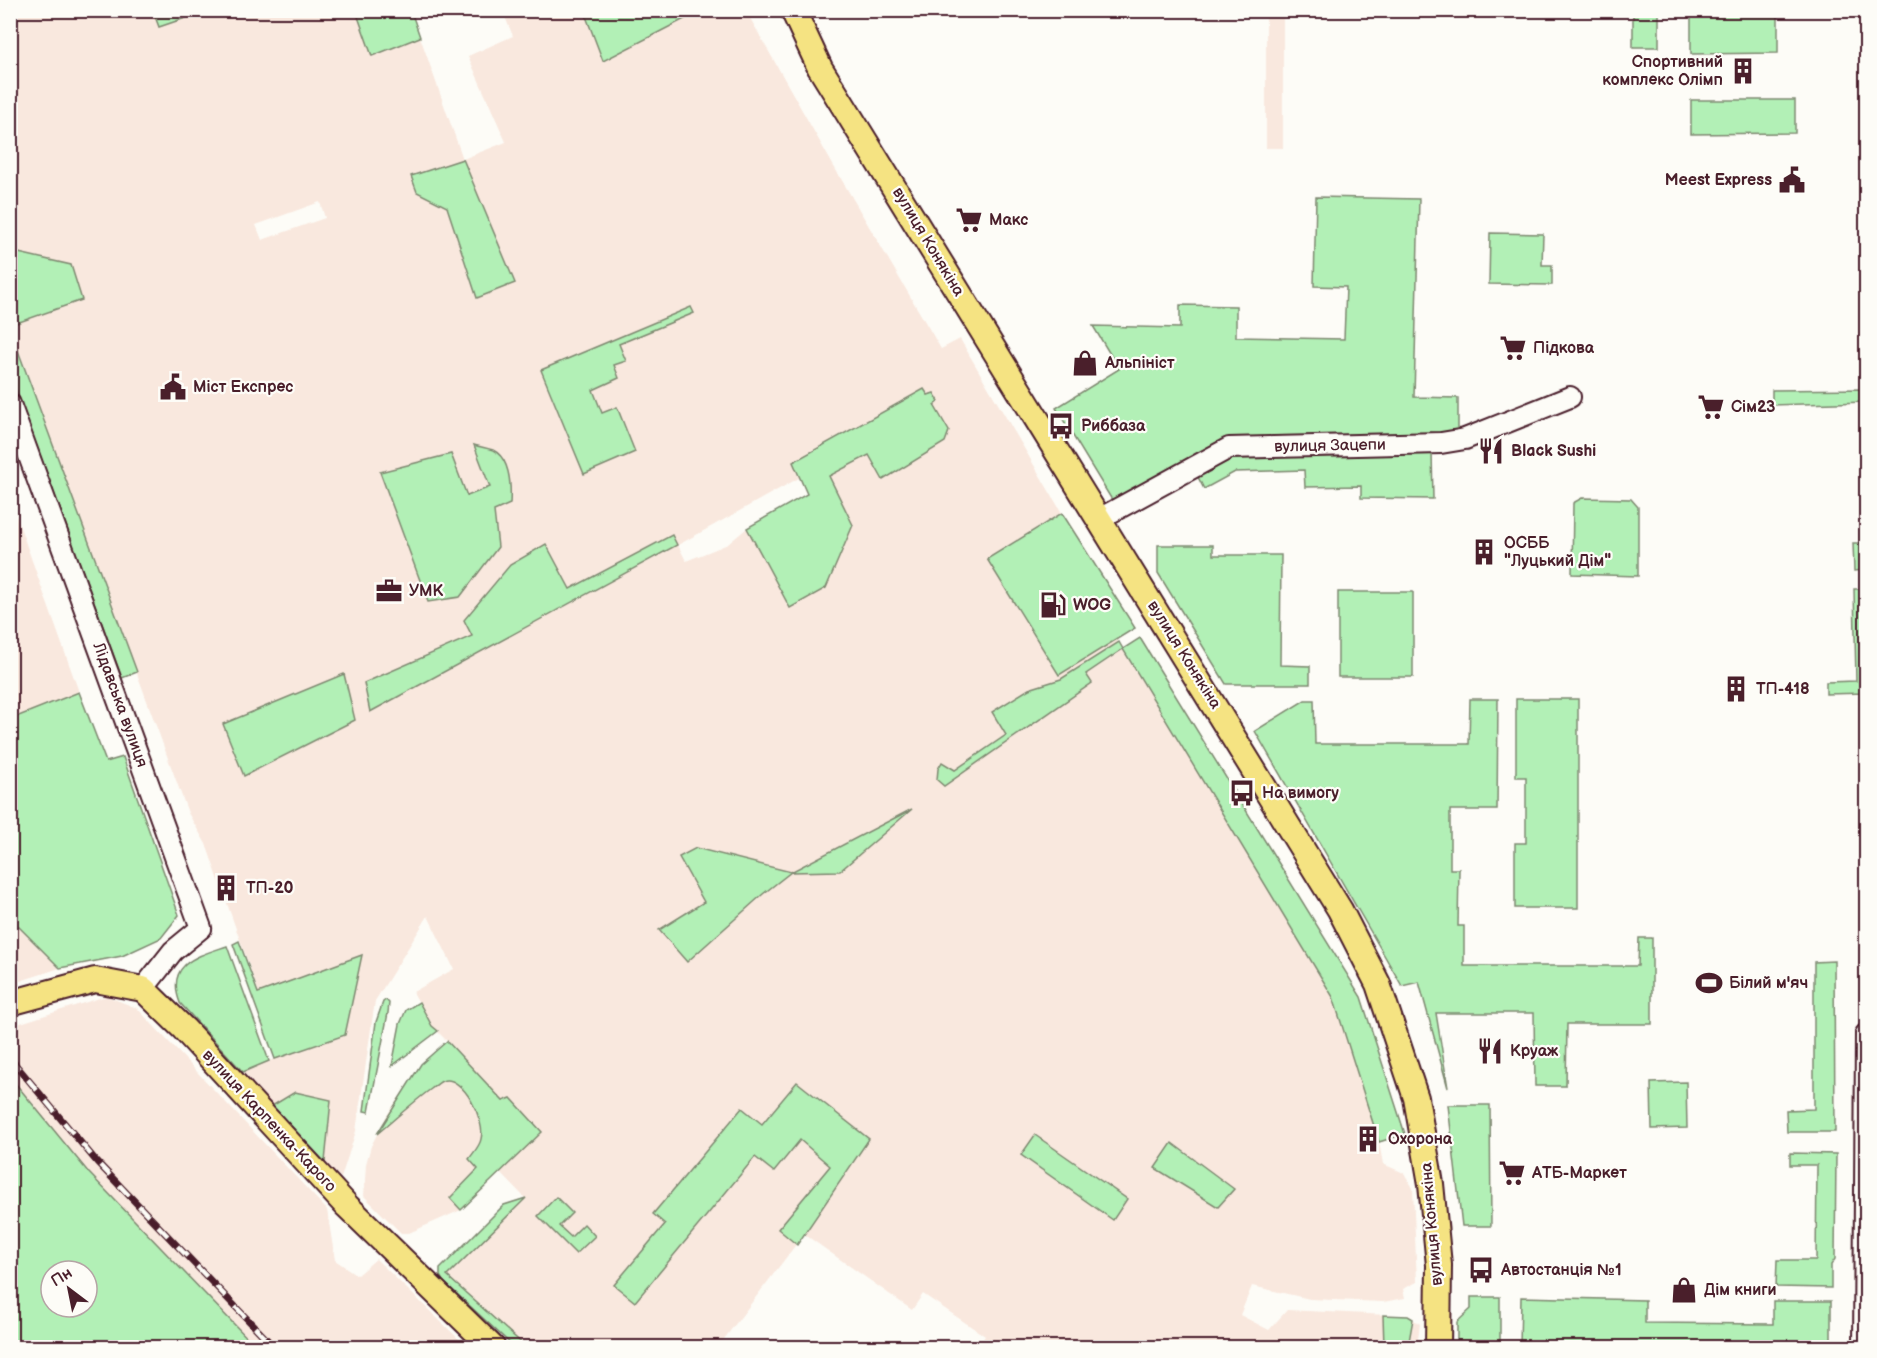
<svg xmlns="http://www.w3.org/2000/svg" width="1877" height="1358" viewBox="0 0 1877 1358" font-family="'Balsamiq Sans',sans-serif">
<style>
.built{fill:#f9e8de;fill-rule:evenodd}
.green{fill:#b2f0b6;stroke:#7e8870;stroke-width:1.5;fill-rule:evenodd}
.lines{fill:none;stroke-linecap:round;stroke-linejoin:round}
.minor-casing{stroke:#4a1f2b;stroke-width:24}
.major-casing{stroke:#4a1f2b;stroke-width:28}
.minor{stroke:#fdfcf7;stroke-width:20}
.major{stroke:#f5e382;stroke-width:24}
.rail-casing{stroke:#4a1f2b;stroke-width:7}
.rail{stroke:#fdfcf7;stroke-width:4.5;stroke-dasharray:14;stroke-linecap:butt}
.labels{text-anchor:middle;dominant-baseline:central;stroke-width:4.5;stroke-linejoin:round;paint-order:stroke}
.poi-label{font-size:16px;font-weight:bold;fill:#4a1f2b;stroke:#fdfcf7;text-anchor:start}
.street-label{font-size:16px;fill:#4a1f2b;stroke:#fdfcf7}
</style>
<rect width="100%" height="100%" fill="#fdfcf7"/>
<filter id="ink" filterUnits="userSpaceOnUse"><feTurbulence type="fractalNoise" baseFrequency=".0167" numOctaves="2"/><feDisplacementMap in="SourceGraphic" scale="12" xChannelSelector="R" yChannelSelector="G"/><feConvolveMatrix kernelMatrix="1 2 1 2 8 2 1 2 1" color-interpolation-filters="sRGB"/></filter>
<g filter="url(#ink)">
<g class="built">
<path d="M520,10L746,11L833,165L941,349L960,339L1062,513L1135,628L1117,640L1333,997L1379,1142L1383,1164L1404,1173L1413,1188L1417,1282L1403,1289L1405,1298L1383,1302L1310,1299L1252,1286L1240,1315L1269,1330L1287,1310L1408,1316L1420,1324L1417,1347H977L985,1336L923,1294L912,1310L804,1234L718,1347H526L446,1276L525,1198L500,1172L461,1210L409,1233H401L364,1196L366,1164L371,1146L386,1117L421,1064L447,1041L432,1026L413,992L454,969L428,916L375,1001L356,1131L341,1178L325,1162L331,1100L295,1092L272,1106L243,1072L281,1056L206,844L188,813L11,329L10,11H411L463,159L506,142L468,56L513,36L505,17ZM320,202L325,218L262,240L256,225ZM799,478L807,494L747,528L728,544L686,561L678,545Z"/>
<rect x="1266" y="11" width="17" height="137"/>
<polygon points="10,499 79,692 11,719 10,719"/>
<polygon points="11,919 60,968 11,984"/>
<polygon points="106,996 137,1008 327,1210 335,1260 357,1275 376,1259 467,1347 256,1347 89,1173 11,1078 11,1026"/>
</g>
<g class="green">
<polygon points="153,11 153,10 206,11 159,27"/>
<polygon points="356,11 411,11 420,37 372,56"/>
<polygon points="584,11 700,11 603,61"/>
<polygon points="1627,11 1659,11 1659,47 1633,47 1633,14 1627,13"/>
<polygon points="1691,11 1778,11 1778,53 1691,54"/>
<polygon points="1691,100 1795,100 1795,133 1691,134"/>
<polygon points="463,159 515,283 477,298 447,207 417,192 411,176"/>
<polygon points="1316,197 1419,199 1414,397 1458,398 1458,431 1441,434 1226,438 1112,500 1056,408 1119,369 1093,326 1180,328 1180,305 1236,306 1236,337 1344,339 1346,287 1314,286"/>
<polygon points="1490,233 1543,234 1542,265 1552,265 1552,285 1489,284"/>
<polygon points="10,251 71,265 82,300 11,325"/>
<polygon points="691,307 694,313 619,344 626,361 614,365 619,378 593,390 602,413 617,407 635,452 584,474 541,370"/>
<polygon points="16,345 137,672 122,678 11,376 11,347"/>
<polygon points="924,389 928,395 934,393 939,401 934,405 949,431 945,442 883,480 869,455 829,476 853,525 826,588 790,608 747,528 807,494 793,462"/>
<polygon points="1866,389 1866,402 1772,405 1772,390"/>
<path d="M474,445C480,447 487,448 493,450C511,459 511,488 510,504L494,511L498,547L460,597L428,602L380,472L451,454L467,496L490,487Z"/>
<polygon points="1432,452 1433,499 1361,498 1361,486 1305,487 1304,470 1235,472 1204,489 1197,475 1231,456"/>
<polygon points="1582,498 1631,499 1638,507 1638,576 1572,574 1573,503"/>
<polygon points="1062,513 1135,628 1059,675 987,559"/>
<polygon points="1860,530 1866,530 1866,570 1854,571 1853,543 1860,543"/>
<polygon points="672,535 677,545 370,712 364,683 472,636 464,620 510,565 546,544 570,589"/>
<polygon points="1158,545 1213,545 1213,555 1281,555 1280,665 1310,666 1310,684 1226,684 1158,573"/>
<polygon points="1854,589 1866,589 1866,693 1826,694 1826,682 1856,681"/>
<rect x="1338" y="592" width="75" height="85"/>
<polygon points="1140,638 1361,997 1405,1134 1379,1142 1333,997 1123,649 1086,674 1092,683 944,786 937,780 938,769 942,762 955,770 1006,735 992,712 1029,689 1061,679 1119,642 1123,649"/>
<polygon points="344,674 355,720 244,776 223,724"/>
<polygon points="79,692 106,762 123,757 179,915 161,938 122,956 60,968 11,919 11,719"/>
<polygon points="1470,699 1498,699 1497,810 1450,810 1450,869 1459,869 1458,926 1464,926 1464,966 1638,966 1639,938 1652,938 1652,1024 1567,1024 1566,1086 1535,1086 1534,1013 1436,1013 1448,1088 1419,982 1402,986 1255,731 1305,700 1314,700 1315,744 1469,744"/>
<polygon points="1516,699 1578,699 1578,908 1515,908 1515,843 1526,843 1526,777 1516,777"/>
<polygon points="912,809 840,871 791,872 763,894 687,962 659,930 704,902 679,857 696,848 791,872"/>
<polygon points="239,941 258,993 362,955 345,1035 275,1059 233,944"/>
<path d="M227,946L269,1061L243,1072L180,1003C165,963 198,956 227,946Z"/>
<polygon points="1834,961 1835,1132 1787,1132 1786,1110 1814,1109 1814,962"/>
<polygon points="386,1000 389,1003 388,1013 369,1112 364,1111 376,1022 383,1002"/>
<polygon points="419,1002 432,1026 438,1031 392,1066 400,1024 406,1010"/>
<path d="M447,1041L503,1101L511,1098L542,1132L461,1210L450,1198L478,1169L469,1159C473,1153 480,1146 481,1139C486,1122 463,1073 442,1081C438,1083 434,1087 431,1089C412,1103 395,1119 377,1134L421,1064Z"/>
<path d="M11,1078L89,1173L256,1347H11ZM51,1271H87V1307H51Z"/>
<polygon points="797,1082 869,1139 797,1245 778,1229 830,1166 800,1140 774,1172 755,1157 635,1302 614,1285 665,1224 653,1214 742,1108 762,1124"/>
<polygon points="1686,1082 1687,1128 1652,1129 1651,1083"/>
<polygon points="295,1092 331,1100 325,1162 272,1106"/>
<polygon points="1448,1105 1490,1105 1491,1226 1462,1226"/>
<polygon points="1035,1135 1127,1199 1113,1220 1021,1155"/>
<polygon points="1172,1143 1234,1189 1218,1207 1155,1168"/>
<polygon points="1790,1153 1836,1154 1835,1259 1831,1265 1831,1288 1776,1287 1777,1260 1816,1260 1817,1165 1790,1165"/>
<polygon points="556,1197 572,1213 559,1226 571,1237 584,1224 595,1236 576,1254 538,1216"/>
<polygon points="526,1198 447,1276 526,1347 514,1347 443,1281 440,1276 440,1269 504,1205"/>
<polygon points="1471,1297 1500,1297 1500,1347 1457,1347 1457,1322 1471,1309"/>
<polygon points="1521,1297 1645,1300 1645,1323 1773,1324 1773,1301 1831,1301 1831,1347 1520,1347"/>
<polygon points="1383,1315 1408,1316 1413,1319 1408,1347 1384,1347"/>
</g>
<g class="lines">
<g class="minor-casing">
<g id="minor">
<polyline points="10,404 201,928 173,951 143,989"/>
<polyline points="1099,519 1229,448 1441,443 1465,439 1570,397"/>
<polyline points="1864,1348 1866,1034"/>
</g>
</g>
<g class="major-casing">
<g id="major">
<polyline points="793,10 820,68 1340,910 1378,984 1416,1098 1431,1184 1439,1265 1438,1348"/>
<polyline points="10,1003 95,980 143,989 184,1029 347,1206 493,1348"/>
</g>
</g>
<use href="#minor" class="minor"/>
<use href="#major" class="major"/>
<g class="rail-casing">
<polyline id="rail" points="10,1058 97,1162 275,1348"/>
</g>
<use href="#rail" class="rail"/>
</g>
</g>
<defs>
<g id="building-bare" transform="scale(2.07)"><path d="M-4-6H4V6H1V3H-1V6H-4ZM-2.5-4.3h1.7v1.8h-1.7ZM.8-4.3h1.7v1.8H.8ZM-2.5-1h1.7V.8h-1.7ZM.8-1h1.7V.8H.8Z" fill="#4a1f2b" stroke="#fdfcf7" stroke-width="2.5" paint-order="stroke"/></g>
<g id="civic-bare" transform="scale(2.07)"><path d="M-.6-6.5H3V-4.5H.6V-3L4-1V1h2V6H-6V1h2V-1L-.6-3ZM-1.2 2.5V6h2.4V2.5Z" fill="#4a1f2b" stroke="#fdfcf7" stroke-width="2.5" paint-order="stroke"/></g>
<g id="supermarket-bare" transform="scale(2.07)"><path d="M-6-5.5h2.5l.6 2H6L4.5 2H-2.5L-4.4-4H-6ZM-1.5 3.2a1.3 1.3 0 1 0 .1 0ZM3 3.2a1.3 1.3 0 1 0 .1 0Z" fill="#4a1f2b" stroke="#fdfcf7" stroke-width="2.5" paint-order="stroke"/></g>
<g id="shop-bare" transform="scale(2.07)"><path d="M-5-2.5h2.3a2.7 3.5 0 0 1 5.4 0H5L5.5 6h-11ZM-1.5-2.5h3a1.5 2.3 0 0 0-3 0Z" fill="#4a1f2b" stroke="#fdfcf7" stroke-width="2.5" paint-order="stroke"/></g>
<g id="bus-bare" transform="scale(2.07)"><path d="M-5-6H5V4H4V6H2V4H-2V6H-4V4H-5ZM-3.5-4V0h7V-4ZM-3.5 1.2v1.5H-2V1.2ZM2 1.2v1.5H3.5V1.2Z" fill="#4a1f2b" stroke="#fdfcf7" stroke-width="2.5" paint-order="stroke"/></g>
<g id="restaurant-bare" transform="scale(2.07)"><path d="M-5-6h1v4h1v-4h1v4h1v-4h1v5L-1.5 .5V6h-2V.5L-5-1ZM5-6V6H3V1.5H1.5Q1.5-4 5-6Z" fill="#4a1f2b" stroke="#fdfcf7" stroke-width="2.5" paint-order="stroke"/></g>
<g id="office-bare" transform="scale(2.07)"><path d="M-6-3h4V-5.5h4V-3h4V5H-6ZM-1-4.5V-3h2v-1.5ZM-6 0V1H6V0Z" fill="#4a1f2b" stroke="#fdfcf7" stroke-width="2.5" paint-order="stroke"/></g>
<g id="fuel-bare" transform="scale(2.07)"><path d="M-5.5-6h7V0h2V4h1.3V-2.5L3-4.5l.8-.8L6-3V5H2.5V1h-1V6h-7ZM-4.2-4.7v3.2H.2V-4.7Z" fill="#4a1f2b" stroke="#fdfcf7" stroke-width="2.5" paint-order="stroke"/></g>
<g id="stadium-bare" transform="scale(2.07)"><path d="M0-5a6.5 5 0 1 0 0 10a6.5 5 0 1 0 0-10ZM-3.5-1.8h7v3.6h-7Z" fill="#4a1f2b" stroke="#fdfcf7" stroke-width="2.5" paint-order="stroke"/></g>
</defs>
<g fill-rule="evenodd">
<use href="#building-bare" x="1743" y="71"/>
<use href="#civic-bare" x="1792" y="180"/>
<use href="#supermarket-bare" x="969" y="220"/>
<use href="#supermarket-bare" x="1513" y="348"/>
<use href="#shop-bare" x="1085" y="363"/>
<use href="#civic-bare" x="173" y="387"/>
<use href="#supermarket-bare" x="1711" y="407"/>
<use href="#bus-bare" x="1061" y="426"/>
<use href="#restaurant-bare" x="1491" y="451"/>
<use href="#building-bare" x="1484" y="552"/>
<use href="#office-bare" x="389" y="591"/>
<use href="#fuel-bare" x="1053" y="605"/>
<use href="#building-bare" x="1736" y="689"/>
<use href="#bus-bare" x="1242" y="793"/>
<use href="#building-bare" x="226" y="888"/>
<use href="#stadium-bare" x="1709" y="983"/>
<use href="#restaurant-bare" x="1490" y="1051"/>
<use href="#building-bare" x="1368" y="1139"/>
<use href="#supermarket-bare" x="1512" y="1173"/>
<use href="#bus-bare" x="1481" y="1270"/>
<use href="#shop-bare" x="1684" y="1290"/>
</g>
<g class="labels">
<g class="poi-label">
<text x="1723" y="62" text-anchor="end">Спортивний<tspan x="1723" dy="18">комплекс Олімп</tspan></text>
<text x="1772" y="180" text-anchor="end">Meest Express</text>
<text x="989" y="220">Макс</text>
<text x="1533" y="348">Підкова</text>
<text x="1105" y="363">Альпініст</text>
<text x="193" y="387">Міст Експрес</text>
<text x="1731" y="407">Сім23</text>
<text x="1081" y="426">Риббаза</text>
<text x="1511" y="451">Black Sushi</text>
<text x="1504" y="543">ОСББ<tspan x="1504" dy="18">"Луцький Дім"</tspan></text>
<text x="409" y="591">УМК</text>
<text x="1073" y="605">WOG</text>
<text x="1756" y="689">ТП-418</text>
<text x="1262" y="793">На вимогу</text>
<text x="246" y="888">ТП-20</text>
<text x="1729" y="983">Білий м'яч</text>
<text x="1510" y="1051">Круаж</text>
<text x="1388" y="1139">Охорона</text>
<text x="1532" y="1173">АТБ-Маркет</text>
<text x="1501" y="1270">Автостанція №1</text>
<text x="1704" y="1290">Дім книги</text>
</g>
<g class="street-label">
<text transform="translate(928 242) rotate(59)">вулиця Конякіна</text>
<text transform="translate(1330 446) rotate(-1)">вулиця Зацепи</text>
<text transform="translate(1184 655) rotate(58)">вулиця Конякіна</text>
<text transform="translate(120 705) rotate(70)">Лідавська вулиця</text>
<text transform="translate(269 1121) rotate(47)">вулиця Карпенка-Карого</text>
<text transform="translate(1432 1224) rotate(-95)">вулиця Конякіна</text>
</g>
</g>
<rect width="1877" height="1358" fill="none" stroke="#fdfcf7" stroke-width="36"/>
<rect x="18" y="18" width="1841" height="1322" fill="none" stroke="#4a1f2b" stroke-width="2" filter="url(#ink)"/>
<g transform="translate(69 1289) rotate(328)"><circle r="28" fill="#fdfcf7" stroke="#b5a4a5" stroke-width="1.5"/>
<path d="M0-4.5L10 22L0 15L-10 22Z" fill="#4a1f2b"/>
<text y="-9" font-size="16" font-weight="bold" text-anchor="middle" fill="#4a1f2b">Пн</text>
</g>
</svg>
